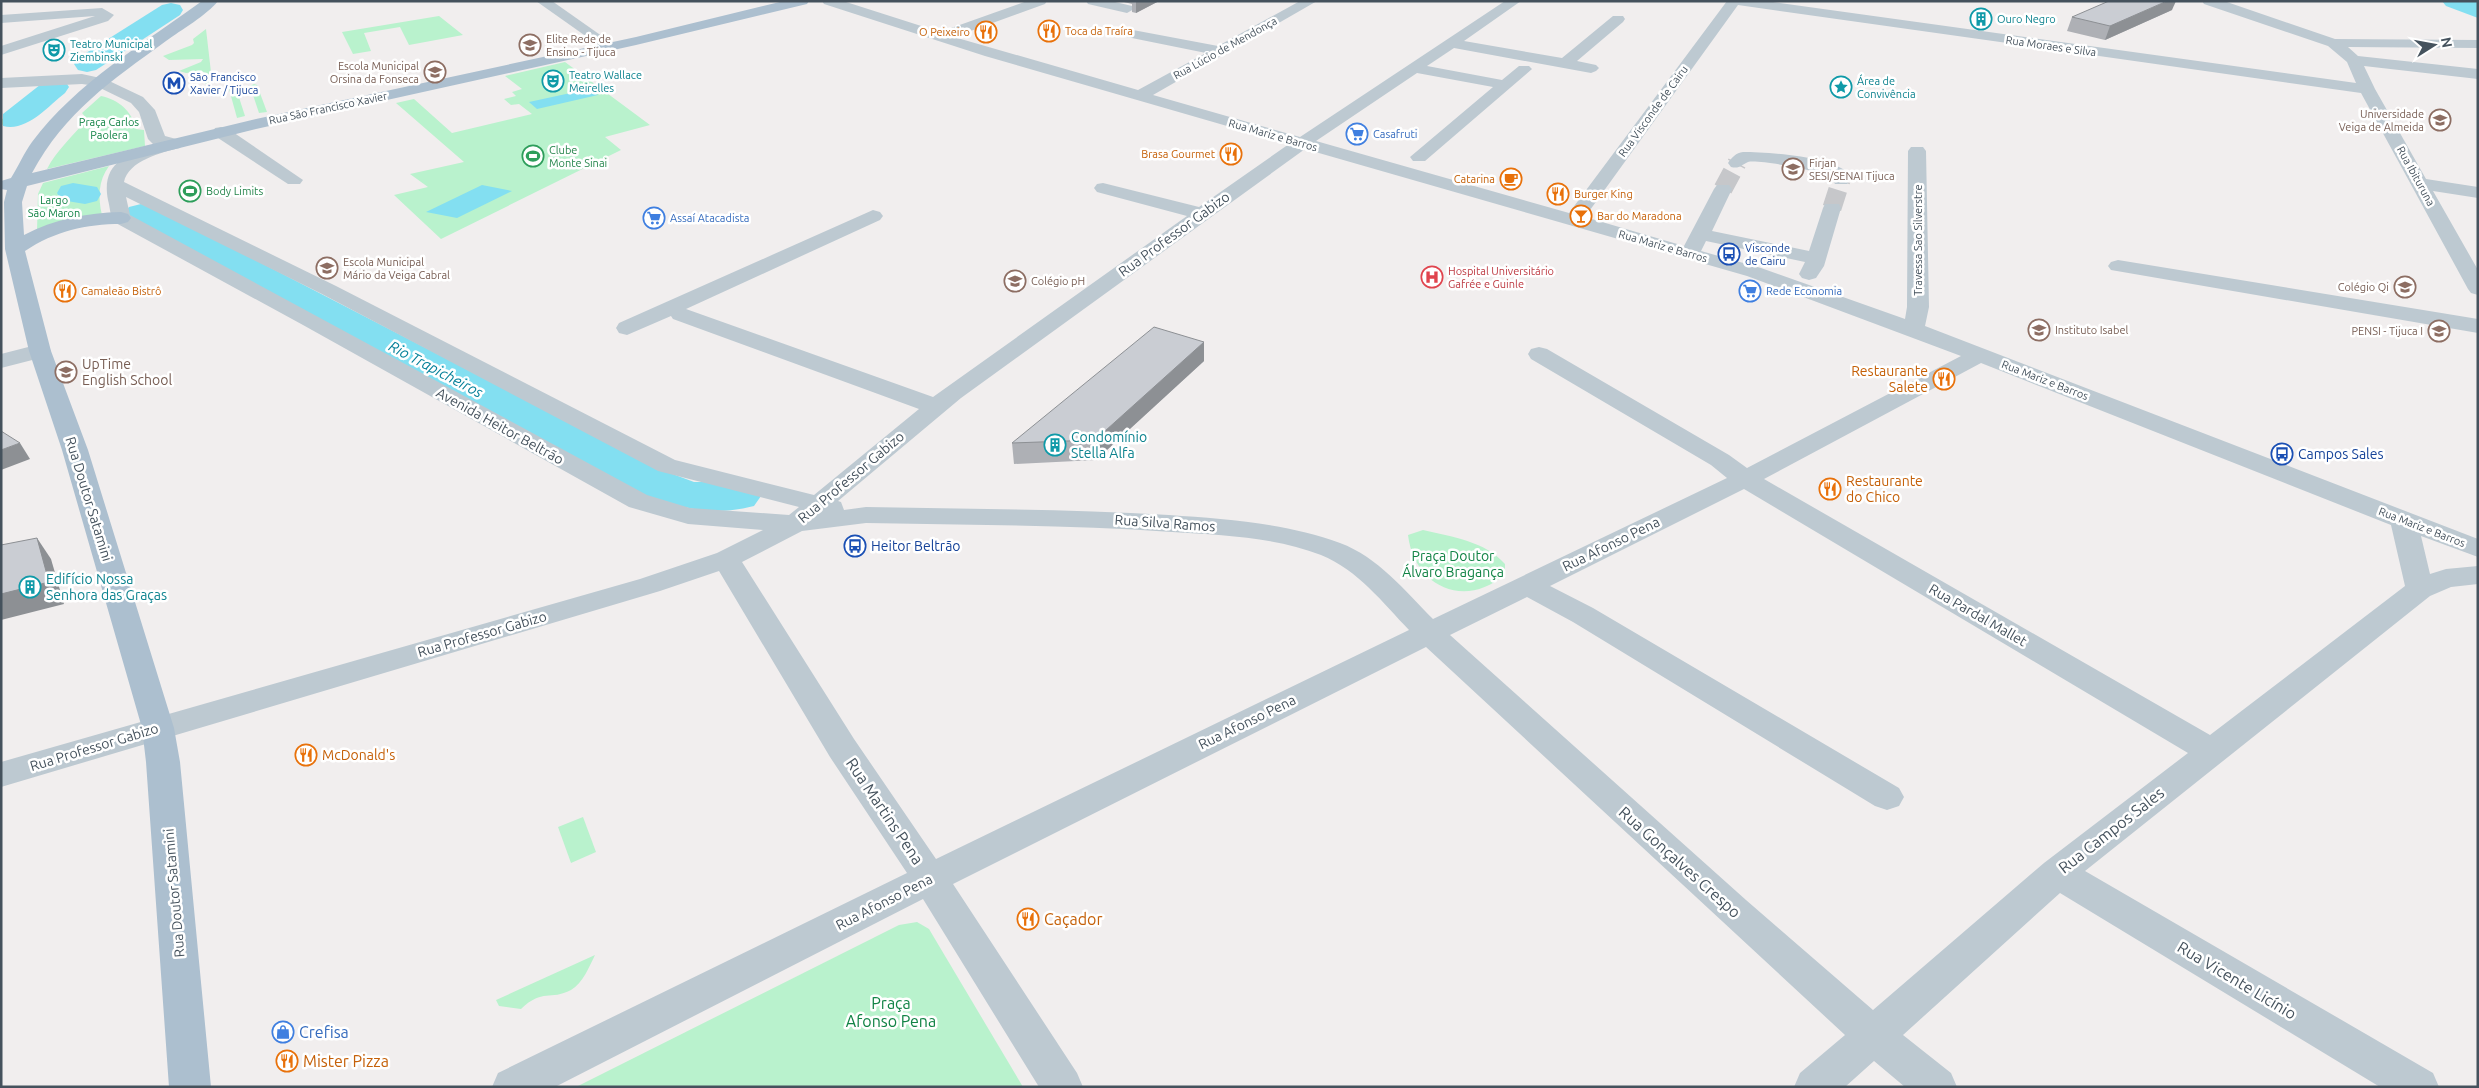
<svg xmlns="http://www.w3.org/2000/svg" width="2479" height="1088" viewBox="0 0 2479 1088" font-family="Ubuntu,sans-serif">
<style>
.green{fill:#b9f2cd}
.water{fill:#83dff1}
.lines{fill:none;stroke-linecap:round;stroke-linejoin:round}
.river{fill:#83dff1;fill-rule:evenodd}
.minor-tunnel{stroke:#c6c7ca;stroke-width:19;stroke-dasharray:19 9;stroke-linecap:butt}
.minor{fill:#bdc9d1;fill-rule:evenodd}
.major{fill:#acbfcf;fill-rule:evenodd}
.wall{fill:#aeb0b5}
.shaded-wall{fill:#8d9094}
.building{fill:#cacdd3;stroke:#8d9094}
.labels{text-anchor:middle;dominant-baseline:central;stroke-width:5;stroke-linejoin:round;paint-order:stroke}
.far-culture-label{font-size:11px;fill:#0d838f;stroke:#fff;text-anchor:start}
.far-food-label{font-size:11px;fill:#c56008;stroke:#fff;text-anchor:start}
.far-education-label{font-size:11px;fill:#785e54;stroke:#fff;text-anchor:start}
.far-street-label{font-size:11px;fill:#45525d;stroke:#fff}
.far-transit-label{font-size:11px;fill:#164399;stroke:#fff;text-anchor:start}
.far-park-label{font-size:11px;fill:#118345;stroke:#fff}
.far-shop-label{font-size:11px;fill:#366cbe;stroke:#fff;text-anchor:start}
.far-leisure-label{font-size:11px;fill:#27864d;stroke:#fff;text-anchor:start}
.far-health-label{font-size:11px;fill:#be3a42;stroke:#fff;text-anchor:start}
.street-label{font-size:14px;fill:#45525d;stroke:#fff}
.education-label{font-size:14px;fill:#785e54;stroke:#fff;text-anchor:start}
.food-label{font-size:14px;fill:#c56008;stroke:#fff;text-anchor:start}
.culture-label{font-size:14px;fill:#0d838f;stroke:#fff;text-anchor:start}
.transit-label{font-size:14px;fill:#164399;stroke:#fff;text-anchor:start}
.park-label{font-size:14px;fill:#118345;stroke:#fff}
.water-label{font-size:15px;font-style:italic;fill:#058099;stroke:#fff}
.near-street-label{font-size:16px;fill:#45525d;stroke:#fff}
.near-food-label{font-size:16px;fill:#c56008;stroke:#fff;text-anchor:start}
.near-park-label{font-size:16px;fill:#118345;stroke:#fff}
.near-shop-label{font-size:16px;fill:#366cbe;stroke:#fff;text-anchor:start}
</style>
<rect width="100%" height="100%" fill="#f1eeee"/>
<g class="green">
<polygon points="439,16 463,35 409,45 400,27 364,33 371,51 353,54 342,32"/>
<polygon points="206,29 212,81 205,84 204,77 191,79 205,76 204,72 186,73 179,71 201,62 203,59 169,60 163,56 192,45 194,43 193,39"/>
<polygon points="565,62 650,125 605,137 621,150 441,239 394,195 428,187 410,174 464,162 396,103 414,99 452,133 532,114 519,104 511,105 504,99 516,96 512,92 522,89 505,76"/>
<polygon points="46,84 63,85 21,122 1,125 1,120"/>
<polygon points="254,84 257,85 267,112 259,113 250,86"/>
<polygon points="232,88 236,88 245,116 237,118 229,89"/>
<path d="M101,96C119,100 132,111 136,129L144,130L145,146L47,169C56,151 74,135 87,119L82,113Z"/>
<path d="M109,166C98,181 98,198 102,215L37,231L38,194L43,183Z"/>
<path d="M1423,530C1452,537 1485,541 1505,564V574C1465,610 1414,586 1408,535Z"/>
<polygon points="583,817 596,852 571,863 558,827"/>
<polygon points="917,922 929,929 1023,1087 576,1087 899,925"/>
<path d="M595,955C589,967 583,983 571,990C550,1001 543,988 521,1009L499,1006L496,1000Z"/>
</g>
<g class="water">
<polygon points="589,89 598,95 537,109 529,102"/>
<polygon points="482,185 512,191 457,218 426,212"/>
</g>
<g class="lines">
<g class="river">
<polygon points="2442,1 2478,2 2478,18 2446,6"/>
<polygon points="171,3 180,5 183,10 180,15 96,70 87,72 78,70 74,64 78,58 162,5"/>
<path d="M55,79L65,81L69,87L65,93C47,107 27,132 3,126V114L45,81Z"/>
<polygon points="73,183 97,187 101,194 97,201 85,204 61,200 57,193 61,186"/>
<path d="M141,204L153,207L662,470L694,482H738L754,486L761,496L754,506C707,518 674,506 630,490L129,221L124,214L129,207Z"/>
</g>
<g class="minor-tunnel">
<polyline points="1723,189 1737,163"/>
<polyline points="1832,208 1841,180"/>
</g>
<g class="minor">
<polygon points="536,1 552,1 616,46 614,49 604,49"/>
<path d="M822,1H843L940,32L1027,1H1047L1045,4L954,37L1138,90L1206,53L1112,34L1110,31L1112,28L1117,27L1218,46L1300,1H1317L1153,95L1300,137L1505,1H1521L1464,41L1562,58L1613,16H1623L1625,19L1623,22L1577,61L1596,65L1599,68L1596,71L1591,73L1454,48L1427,66L1502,80L1519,66H1529L1532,69L1425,161H1413L1410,157L1493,87L1417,73L1316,141L1569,213L1727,1H1766L2356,83L2347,62L2328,46L2204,4L2202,1H2224L2335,39L2478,40V48L2348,47L2358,56L2478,69V79L2364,66L2375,89L2426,179L2478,187V198L2433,191L2478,270V295L2471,293L2468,289L2361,93L1738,5L1585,217L1684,246L1714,189L1717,185H1729L1732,189L1712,231L1809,251L1823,208L1825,204H1839L1841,208L1824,266L1816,278L1809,280L1802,278L1799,274L1805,262L1706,241L1701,251L1761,268L1905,319L1907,307L1908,151L1911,147H1923L1926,151L1929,307L1925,326L2478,539V557L2421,536L2430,574L2446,569L2478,566V584L2451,587L2430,596L2085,871L2433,1073L2439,1087H2380L2060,893L1903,1035L1951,1073L1957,1087H1905L1874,1061L1845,1087H1794L1800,1073L1845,1035L1426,647L953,884L1077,1073L1083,1087H1039L923,899L555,1087H492L498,1073L907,873L830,757L719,571L660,591L1,787V762L640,579L717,553L763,530L688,524L629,507L303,325L114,222C110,216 110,207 108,200C101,164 125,155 154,145L148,139L139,112L131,103L96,86L82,84L1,88V78L82,74L105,79L143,97L155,110L165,136L180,140L183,144L180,148C162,152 128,161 124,182L336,286L675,460L814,495L919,409L673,319L671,316L627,335L619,333L616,328L619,323L873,210L880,212L883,216L880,220L686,309L933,397L1187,216L1097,192L1094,188L1097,184L1103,183L1199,207L1289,144L985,56L824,4ZM1305,149L1747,276L1961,356L1747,468L1729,455L1547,349L1539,347L1531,349L1528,354L1531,359L1711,465L1727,478L1433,619C1405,591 1378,557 1340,543C1286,523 1226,519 1169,515C1068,509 967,509 866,507L844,510L841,502L838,501L961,398ZM126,197L322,294L658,471L799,507L789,515L690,508L647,495L130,215ZM1981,363L2391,525L2405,586L2210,735L1764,479ZM1744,489L2188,753L2044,863L1873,1010L1746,900L1450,635L1527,597L1573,622L1875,806L1887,810L1899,806L1904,797L1899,788L1593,608L1550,586ZM866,523C968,525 1070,525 1172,532C1221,535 1275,537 1321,555C1358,570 1383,603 1409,630L936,859L854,739L742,562L802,531Z"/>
<polygon points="1086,1 1111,1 1132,6 1134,9 1127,13 1088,4"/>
<polygon points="102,8 114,15 108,21 1,55 1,46 95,16 1,23 1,15"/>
<polygon points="221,127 227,128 303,180 300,184 288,184 215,136 213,132 215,128"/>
<path d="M1743,152C1768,152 1838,156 1852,177L1847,184H1835L1830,176C1819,171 1758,159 1748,162C1741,165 1740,169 1731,167L1728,163C1732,157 1736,153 1743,152Z"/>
<polygon points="2118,260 2478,319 2478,333 2111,270 2108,266 2111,262"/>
<polygon points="40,344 48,346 51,351 48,356 1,368 1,354"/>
</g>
<path class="major" d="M202,1H218C207,15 181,30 166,41C111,81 65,112 32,173L256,119L636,37L784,1H809L807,4L636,45L256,129L27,186L22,202L24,235C54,219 87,213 121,212L128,214L131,218L128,222L121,224C86,224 55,231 25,251L51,351L88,450L174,728L180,762L211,1087H169L146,762L142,728L62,450L29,351L5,249L4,202L7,190L1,189V181L11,178C18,167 24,153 32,142C76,83 143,44 202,1Z"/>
</g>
<g class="wall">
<polygon points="1120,1 1159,1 1136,13 1132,12 1132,4"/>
<polygon points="2172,10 2105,40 2067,31 2072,17"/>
<polygon points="1204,342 1204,361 1096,460 1014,464 1012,443"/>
</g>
<g class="shaded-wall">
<polygon points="1136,1 1159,1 1136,13"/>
<polygon points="2167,1 2176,1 2172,10 2105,40 2110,26"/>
<polygon points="1204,342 1204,361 1096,460 1095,440"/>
<polygon points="20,443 30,459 1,470 1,450"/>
<polygon points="37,538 51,559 64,604 1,620 1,594"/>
</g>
<g class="building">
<polygon points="2109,1 2167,1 2110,26 2072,17"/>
<polygon points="1154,327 1204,342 1095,440 1012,443"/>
<polygon points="1,431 20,443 1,450"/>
<polygon points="37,538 49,582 1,594 1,545"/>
</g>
<defs>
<g id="building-ring" transform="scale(1.125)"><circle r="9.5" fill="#fff" stroke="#0f9aa8" stroke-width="1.5"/><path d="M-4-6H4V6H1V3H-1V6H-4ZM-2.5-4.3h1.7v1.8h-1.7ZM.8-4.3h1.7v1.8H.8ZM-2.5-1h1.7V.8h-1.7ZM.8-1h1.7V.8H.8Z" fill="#0f9aa8"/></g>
<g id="restaurant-ring" transform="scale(1.125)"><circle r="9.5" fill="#fff" stroke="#e8710a" stroke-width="1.5"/><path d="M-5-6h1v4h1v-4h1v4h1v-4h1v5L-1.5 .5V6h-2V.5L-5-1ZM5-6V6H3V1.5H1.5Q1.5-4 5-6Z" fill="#e8710a"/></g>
<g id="school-ring" transform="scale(1.125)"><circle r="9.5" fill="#fff" stroke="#8d6e63" stroke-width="1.5"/><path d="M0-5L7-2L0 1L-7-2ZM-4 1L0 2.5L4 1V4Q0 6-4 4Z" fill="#8d6e63"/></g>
<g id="theatre-ring" transform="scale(1.125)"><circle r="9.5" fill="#fff" stroke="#0f9aa8" stroke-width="1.5"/><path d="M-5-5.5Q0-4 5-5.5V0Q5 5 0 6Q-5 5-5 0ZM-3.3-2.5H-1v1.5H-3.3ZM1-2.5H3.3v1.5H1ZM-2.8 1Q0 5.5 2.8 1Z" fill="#0f9aa8"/></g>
<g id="metro-ring" transform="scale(1.125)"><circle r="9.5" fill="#fff" stroke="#1a4fb4" stroke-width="1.5"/><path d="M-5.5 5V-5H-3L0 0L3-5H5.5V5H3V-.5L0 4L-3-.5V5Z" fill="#1a4fb4"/></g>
<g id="sight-ring" transform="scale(1.125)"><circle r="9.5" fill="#fff" stroke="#0f9aa8" stroke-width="1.5"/><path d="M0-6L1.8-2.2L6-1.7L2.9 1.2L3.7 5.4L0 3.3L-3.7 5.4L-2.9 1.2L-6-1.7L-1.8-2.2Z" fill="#0f9aa8"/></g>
<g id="university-ring" transform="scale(1.125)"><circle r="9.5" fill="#fff" stroke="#8d6e63" stroke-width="1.5"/><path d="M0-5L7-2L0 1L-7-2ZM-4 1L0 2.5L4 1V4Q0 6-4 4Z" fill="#8d6e63"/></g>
<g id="supermarket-ring" transform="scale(1.125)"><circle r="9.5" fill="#fff" stroke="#3f7fe0" stroke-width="1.5"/><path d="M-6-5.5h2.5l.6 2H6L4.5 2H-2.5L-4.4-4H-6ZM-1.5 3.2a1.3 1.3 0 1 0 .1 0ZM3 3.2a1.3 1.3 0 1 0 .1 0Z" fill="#3f7fe0"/></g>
<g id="stadium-ring" transform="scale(1.125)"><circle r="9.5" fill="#fff" stroke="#2e9e5b" stroke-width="1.5"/><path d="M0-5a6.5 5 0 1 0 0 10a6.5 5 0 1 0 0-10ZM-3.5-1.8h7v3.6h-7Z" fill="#2e9e5b"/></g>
<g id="cafe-ring" transform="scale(1.125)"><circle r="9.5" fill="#fff" stroke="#e8710a" stroke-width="1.5"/><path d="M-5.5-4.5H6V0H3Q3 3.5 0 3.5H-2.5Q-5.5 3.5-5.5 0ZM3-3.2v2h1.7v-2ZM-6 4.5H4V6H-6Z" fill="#e8710a"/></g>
<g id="bar-ring" transform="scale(1.125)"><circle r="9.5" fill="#fff" stroke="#e8710a" stroke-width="1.5"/><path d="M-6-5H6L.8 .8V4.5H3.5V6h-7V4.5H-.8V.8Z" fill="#e8710a"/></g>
<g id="bus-ring" transform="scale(1.125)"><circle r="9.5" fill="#fff" stroke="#1a4fb4" stroke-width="1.5"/><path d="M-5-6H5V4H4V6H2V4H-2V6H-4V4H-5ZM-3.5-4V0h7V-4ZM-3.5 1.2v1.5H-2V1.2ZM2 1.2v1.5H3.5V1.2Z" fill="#1a4fb4"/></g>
<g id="hospital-ring" transform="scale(1.125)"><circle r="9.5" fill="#fff" stroke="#e0444e" stroke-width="1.5"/><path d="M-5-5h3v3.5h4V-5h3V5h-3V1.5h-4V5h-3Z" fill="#e0444e"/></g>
<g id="shop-ring" transform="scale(1.125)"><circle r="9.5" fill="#fff" stroke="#3f7fe0" stroke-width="1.5"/><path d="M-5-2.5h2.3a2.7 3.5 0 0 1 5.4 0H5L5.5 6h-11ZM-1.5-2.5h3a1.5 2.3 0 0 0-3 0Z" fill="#3f7fe0"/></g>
</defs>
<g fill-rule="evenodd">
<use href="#building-ring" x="1981" y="19"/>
<use href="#restaurant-ring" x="1049" y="31"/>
<use href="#restaurant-ring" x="986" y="32"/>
<use href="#school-ring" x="530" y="45"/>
<use href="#theatre-ring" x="54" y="50"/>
<use href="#school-ring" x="435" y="72"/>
<use href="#theatre-ring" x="553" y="81"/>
<use href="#metro-ring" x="174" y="83"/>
<use href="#sight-ring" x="1841" y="87"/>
<use href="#university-ring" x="2440" y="120"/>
<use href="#supermarket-ring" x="1357" y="134"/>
<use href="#restaurant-ring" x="1231" y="154"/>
<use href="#stadium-ring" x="533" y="156"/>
<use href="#university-ring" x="1793" y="169"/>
<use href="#cafe-ring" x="1511" y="179"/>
<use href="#stadium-ring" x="190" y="191"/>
<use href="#restaurant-ring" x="1558" y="194"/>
<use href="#bar-ring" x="1581" y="216"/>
<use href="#supermarket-ring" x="654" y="218"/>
<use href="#bus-ring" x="1729" y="254"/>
<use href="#school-ring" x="327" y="268"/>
<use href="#hospital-ring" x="1432" y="277"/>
<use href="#school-ring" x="1015" y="281"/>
<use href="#school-ring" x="2405" y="287"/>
<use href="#restaurant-ring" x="65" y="291"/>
<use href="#supermarket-ring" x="1750" y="291"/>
<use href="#school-ring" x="2039" y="330"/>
<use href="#school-ring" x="2439" y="331"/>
<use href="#school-ring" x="66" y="372"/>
<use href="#restaurant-ring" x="1944" y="379"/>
<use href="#building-ring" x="1055" y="445"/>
<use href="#bus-ring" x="2282" y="454"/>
<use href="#restaurant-ring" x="1830" y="489"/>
<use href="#bus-ring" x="855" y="546"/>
<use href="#building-ring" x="30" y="587"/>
<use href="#restaurant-ring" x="306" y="755"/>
<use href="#restaurant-ring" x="1028" y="919"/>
<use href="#shop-ring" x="283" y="1032"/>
<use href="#restaurant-ring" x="287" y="1061"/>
</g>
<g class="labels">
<g class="far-culture-label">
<text x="1997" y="19">Ouro Negro</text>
<text x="70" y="44">Teatro Municipal<tspan x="70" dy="13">Ziembinski</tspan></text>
<text x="569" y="75">Teatro Wallace<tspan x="569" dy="13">Meirelles</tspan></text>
<text x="1857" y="81">Área de<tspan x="1857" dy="13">Convivência</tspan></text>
</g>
<g class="far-food-label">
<text x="1065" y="31">Toca da Traíra</text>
<text x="970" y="32" text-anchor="end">O Peixeiro</text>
<text x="1215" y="154" text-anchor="end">Brasa Gourmet</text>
<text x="1495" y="179" text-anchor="end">Catarina</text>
<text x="1574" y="194">Burger King</text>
<text x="1597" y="216">Bar do Maradona</text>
<text x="81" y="291">Camaleão Bistrô</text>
</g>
<g class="far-education-label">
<text x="546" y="39">Elite Rede de<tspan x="546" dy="13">Ensino - Tijuca</tspan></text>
<text x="419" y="66" text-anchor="end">Escola Municipal<tspan x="419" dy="13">Orsina da Fonseca</tspan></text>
<text x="2424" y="114" text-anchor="end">Universidade<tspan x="2424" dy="13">Veiga de Almeida</tspan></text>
<text x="1809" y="163">Firjan<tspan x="1809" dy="13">SESI/SENAI Tijuca</tspan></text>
<text x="343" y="262">Escola Municipal<tspan x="343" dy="13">Mário da Veiga Cabral</tspan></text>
<text x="1031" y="281">Colégio pH</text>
<text x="2389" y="287" text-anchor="end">Colégio Qi</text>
<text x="2055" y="330">Instituto Isabel</text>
<text x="2423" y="331" text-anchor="end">PENSI - Tijuca I</text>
</g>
<g class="far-street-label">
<text transform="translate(2051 46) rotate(8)">Rua Moraes e Silva</text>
<text transform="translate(1225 48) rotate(-29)">Rua Lúcio de Mendonça</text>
<text transform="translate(328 108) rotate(-12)">Rua São Francisco Xavier</text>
<text transform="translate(1653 111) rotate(-54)">Rua Visconde de Cairu</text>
<text transform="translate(1273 135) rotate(16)">Rua Mariz e Barros</text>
<text transform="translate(2416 176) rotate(61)">Rua Ibituruna</text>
<text transform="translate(1918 240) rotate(-90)">Travessa Sao Silverstre</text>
<text transform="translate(1663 246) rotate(16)">Rua Mariz e Barros</text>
<text transform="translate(2045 380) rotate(21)">Rua Mariz e Barros</text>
<text transform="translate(2422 527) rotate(21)">Rua Mariz e Barros</text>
</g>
<g class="far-transit-label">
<text x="190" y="77">São Francisco<tspan x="190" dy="13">Xavier / Tijuca</tspan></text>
<text x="1745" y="248">Visconde<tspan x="1745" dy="13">de Cairu</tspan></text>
</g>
<g class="far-park-label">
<text x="109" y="122">Praça Carlos<tspan x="109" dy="13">Paolera</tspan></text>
<text x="54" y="200">Largo<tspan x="54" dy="13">São Maron</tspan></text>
</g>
<g class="far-shop-label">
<text x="1373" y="134">Casafruti</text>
<text x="670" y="218">Assaí Atacadista</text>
<text x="1766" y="291">Rede Economia</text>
</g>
<g class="far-leisure-label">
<text x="549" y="150">Clube<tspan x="549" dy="13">Monte Sinai</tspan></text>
<text x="206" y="191">Body Limits</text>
</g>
<g class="far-health-label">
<text x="1448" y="271">Hospital Universitário<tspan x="1448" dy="13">Gafrée e Guinle</tspan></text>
</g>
<g class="street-label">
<text transform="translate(1174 234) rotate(-36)">Rua Professor Gabizo</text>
<text transform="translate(500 426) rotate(29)">Avenida Heitor Beltrão</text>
<text transform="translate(851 477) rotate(-40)">Rua Professor Gabizo</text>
<text transform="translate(89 499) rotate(73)">Rua Doutor Satamini</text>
<text transform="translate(1165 523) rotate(4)">Rua Silva Ramos</text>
<text transform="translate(1611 544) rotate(-26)">Rua Afonso Pena</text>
<text transform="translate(1978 615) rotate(30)">Rua Pardal Mallet</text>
<text transform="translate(482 634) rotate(-16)">Rua Professor Gabizo</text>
<text transform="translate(1247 722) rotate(-26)">Rua Afonso Pena</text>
<text transform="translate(94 747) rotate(-17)">Rua Professor Gabizo</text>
<text transform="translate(174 893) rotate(-95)">Rua Doutor Satamini</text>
<text transform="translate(884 902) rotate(-27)">Rua Afonso Pena</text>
</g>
<g class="education-label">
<text x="82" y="364">UpTime<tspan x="82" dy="16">English School</tspan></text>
</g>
<g class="food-label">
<text x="1928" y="371" text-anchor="end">Restaurante<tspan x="1928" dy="16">Salete</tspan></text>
<text x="1846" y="481">Restaurante<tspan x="1846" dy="16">do Chico</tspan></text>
<text x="322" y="755">McDonald's</text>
</g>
<g class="culture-label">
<text x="1071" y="437">Condomínio<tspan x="1071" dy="16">Stella Alfa</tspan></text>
<text x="46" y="579">Edifício Nossa<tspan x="46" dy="16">Senhora das Graças</tspan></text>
</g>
<g class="transit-label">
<text x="2298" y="454">Campos Sales</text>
<text x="871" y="546">Heitor Beltrão</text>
</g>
<g class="park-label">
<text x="1453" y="556">Praça Doutor<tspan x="1453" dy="16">Álvaro Bragança</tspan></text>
</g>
<g class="water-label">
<text transform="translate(436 369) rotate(28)">Rio Trapicheiros</text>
</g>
<g class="near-street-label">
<text transform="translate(885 811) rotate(56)">Rua Martins Pena</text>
<text transform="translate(2111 830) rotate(-38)">Rua Campos Sales</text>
<text transform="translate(1680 862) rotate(42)">Rua Gonçalves Crespo</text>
<text transform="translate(2237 980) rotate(31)">Rua Vicente Licínio</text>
</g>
<g class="near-food-label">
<text x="1044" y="919">Caçador</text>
<text x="303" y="1061">Mister Pizza</text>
</g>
<g class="near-park-label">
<text x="891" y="1003">Praça<tspan x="891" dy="18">Afonso Pena</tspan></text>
</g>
<g class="near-shop-label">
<text x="299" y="1032">Crefisa</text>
</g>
</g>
<rect width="2479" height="1088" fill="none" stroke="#45525d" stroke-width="5"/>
<g transform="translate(2434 45) rotate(79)" stroke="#ffffff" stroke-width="4" paint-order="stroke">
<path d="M0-4L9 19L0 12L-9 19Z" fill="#45525d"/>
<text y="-8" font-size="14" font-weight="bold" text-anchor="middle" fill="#45525d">N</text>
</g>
</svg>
